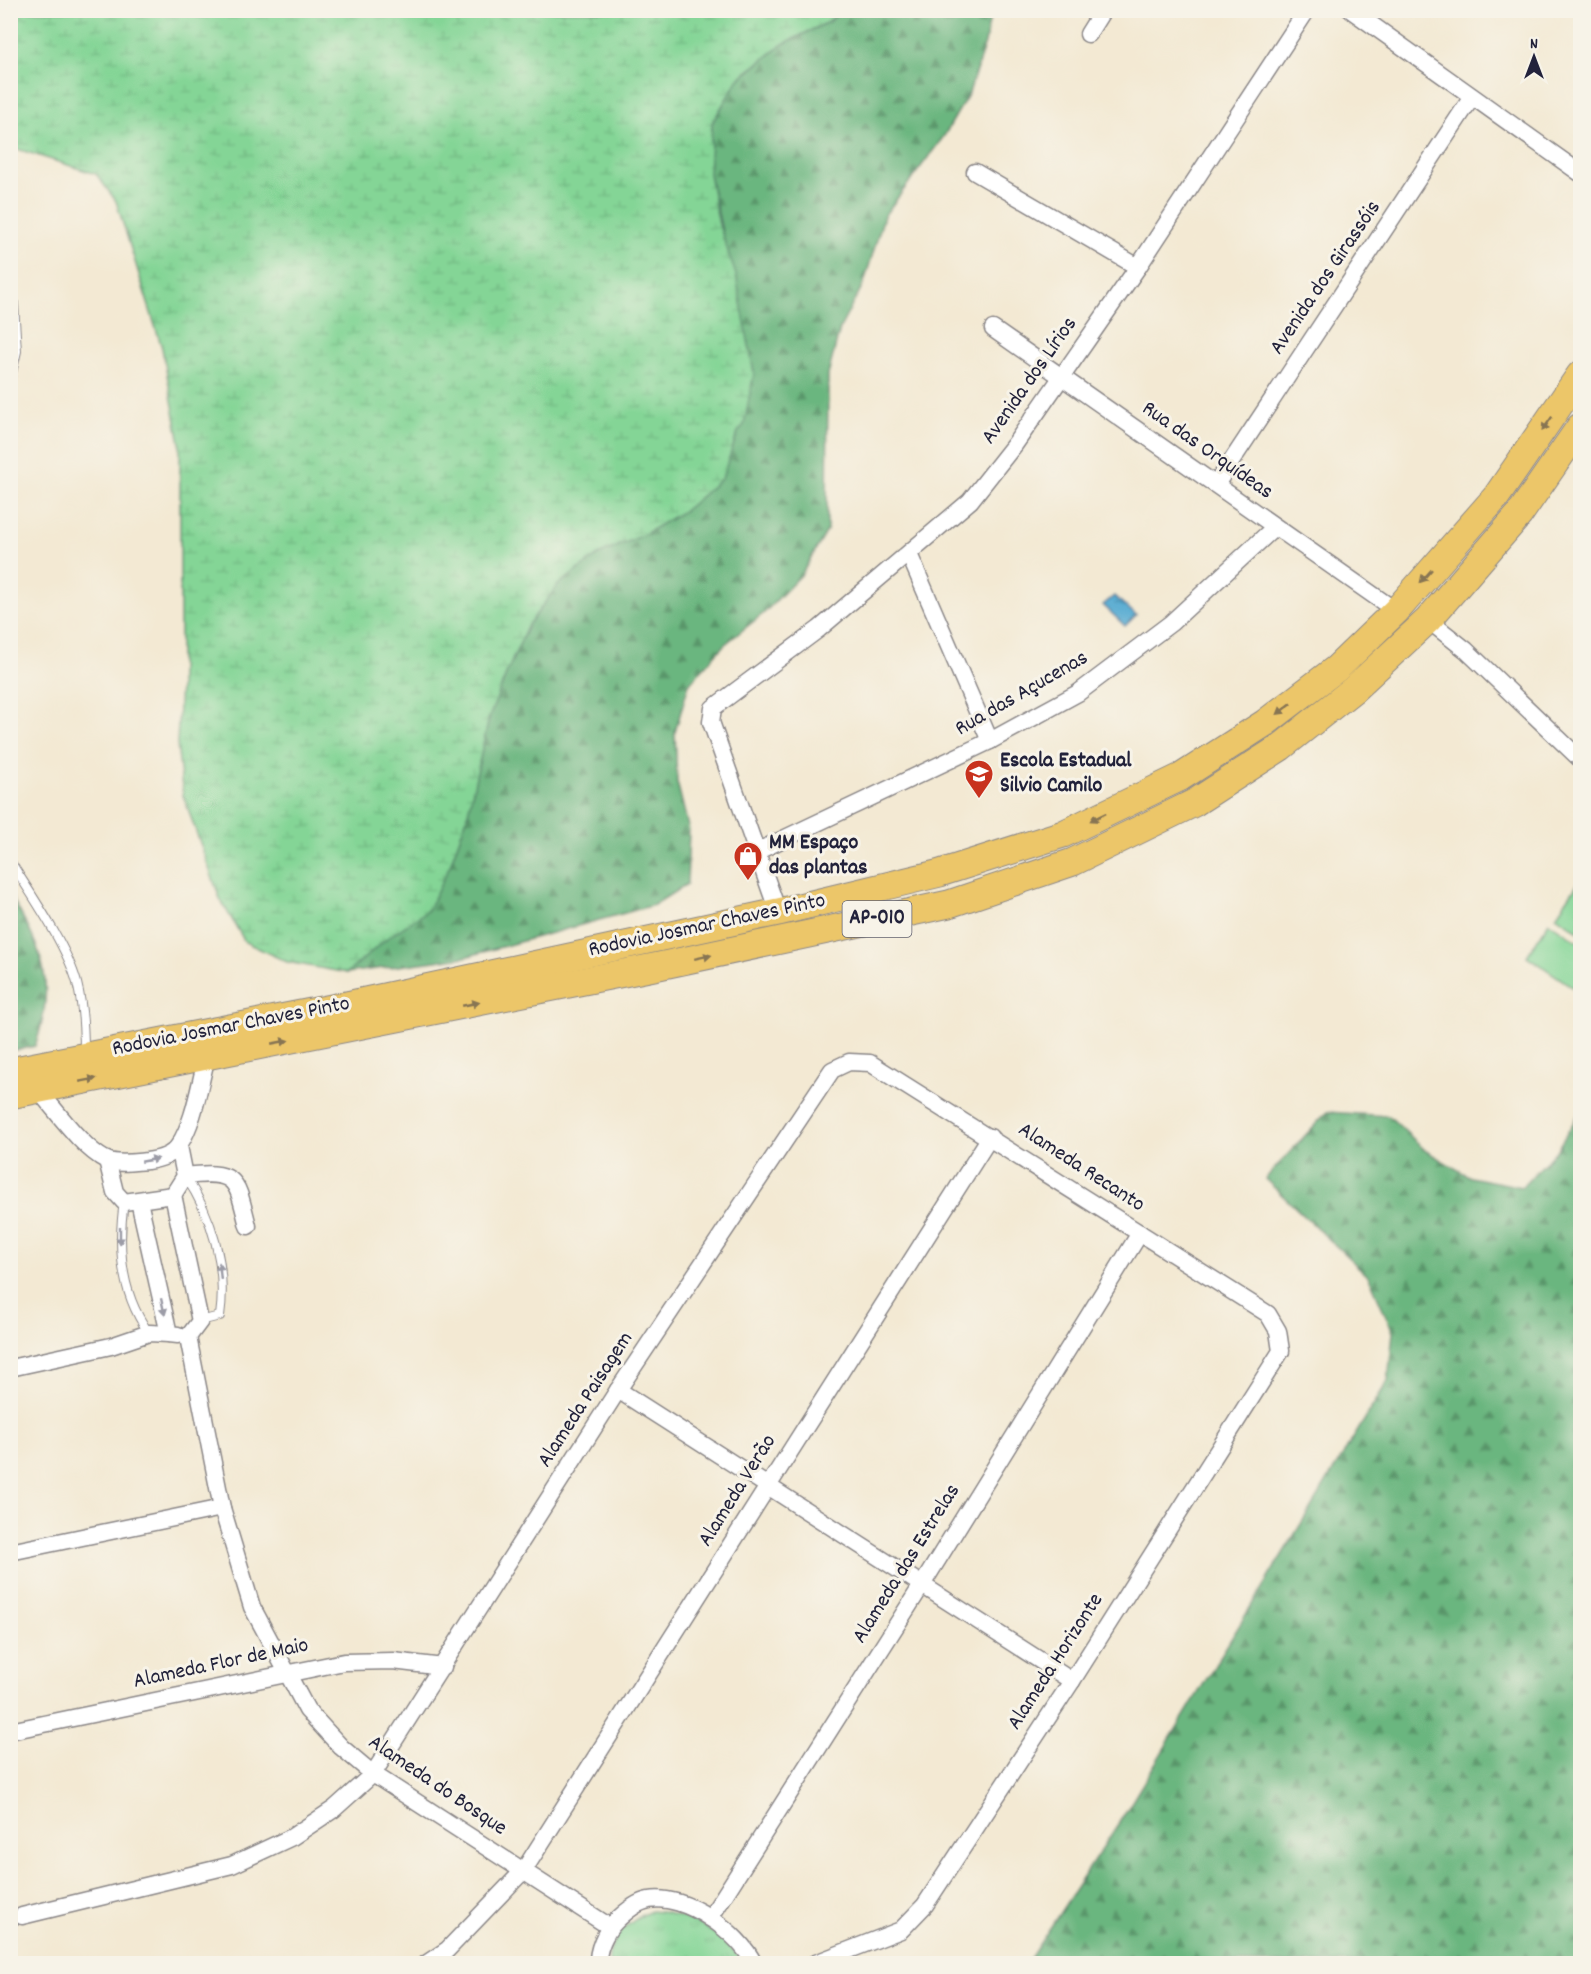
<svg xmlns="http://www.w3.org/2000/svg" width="1591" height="1974" viewBox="0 0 1591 1974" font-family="Dekko,sans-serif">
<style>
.grass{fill:url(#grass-tufts);stroke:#537c68;stroke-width:1.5}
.forest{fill:url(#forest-firs);stroke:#466c5d;stroke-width:1.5}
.wetland{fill:url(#wetland-marsh);stroke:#537c68;stroke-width:1.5}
.pitch{fill:#84d596;stroke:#537c68;stroke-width:1.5}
.water{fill:url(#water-ripples);stroke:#3c6686;stroke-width:1.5}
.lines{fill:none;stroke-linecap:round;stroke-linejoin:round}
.service-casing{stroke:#8a8687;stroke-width:10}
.minor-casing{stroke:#8a8687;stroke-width:19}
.primary-casing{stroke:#8a8687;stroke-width:29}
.service{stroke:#fff;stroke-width:8}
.minor{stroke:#fff;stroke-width:16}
.primary{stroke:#ecc669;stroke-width:27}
.oneway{fill:#877452}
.oneway2{fill:#9c9ca7}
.labels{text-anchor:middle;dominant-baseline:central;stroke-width:6;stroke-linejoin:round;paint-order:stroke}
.shield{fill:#f7f3e8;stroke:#62616f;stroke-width:1.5}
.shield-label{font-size:21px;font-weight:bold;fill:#22223b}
.street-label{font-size:22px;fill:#22223b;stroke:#f7f3e8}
.poi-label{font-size:22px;font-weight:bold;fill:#22223b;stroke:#f7f3e8;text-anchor:start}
</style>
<defs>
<pattern id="grass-tufts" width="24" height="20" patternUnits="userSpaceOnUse" patternTransform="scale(1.5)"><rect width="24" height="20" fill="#84d596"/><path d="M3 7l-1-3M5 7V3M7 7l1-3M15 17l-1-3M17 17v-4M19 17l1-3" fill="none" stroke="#72b782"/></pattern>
<pattern id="forest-firs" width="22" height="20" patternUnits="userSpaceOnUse" patternTransform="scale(1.5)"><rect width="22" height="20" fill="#6bb67f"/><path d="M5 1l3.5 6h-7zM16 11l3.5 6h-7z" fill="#589469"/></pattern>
<pattern id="wetland-marsh" width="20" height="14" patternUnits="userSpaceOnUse" patternTransform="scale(1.5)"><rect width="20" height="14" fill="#84d596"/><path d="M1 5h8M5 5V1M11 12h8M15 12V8" fill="none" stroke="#72b782"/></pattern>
<pattern id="water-ripples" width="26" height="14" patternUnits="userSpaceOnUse" patternTransform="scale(1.5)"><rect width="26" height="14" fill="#56abd2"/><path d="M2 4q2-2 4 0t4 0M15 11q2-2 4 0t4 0" fill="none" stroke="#478bac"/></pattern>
</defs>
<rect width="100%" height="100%" fill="#f7f3e8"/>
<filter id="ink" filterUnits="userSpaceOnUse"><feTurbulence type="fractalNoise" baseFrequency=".0167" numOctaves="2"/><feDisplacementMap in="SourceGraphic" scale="12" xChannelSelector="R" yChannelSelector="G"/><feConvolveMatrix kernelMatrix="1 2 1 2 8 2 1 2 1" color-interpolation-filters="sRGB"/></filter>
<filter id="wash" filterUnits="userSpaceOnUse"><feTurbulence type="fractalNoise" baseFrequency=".008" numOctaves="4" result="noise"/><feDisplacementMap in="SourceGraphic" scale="24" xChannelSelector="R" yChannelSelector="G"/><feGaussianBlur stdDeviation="1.35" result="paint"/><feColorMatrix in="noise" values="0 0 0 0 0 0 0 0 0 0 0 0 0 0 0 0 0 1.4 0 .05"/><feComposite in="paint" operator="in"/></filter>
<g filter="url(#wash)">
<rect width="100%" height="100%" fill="#f3e9d3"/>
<path class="grass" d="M651,1911C682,1912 728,1934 742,1963H609C607,1938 631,1920 651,1911Z"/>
<g class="forest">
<polygon points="841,11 991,11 985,43 969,93 944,136 884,216 864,283 840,328 828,375 827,531 801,575 764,613 724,645 689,684 675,732 677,782 689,830 687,884 654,905 465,957 347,973 386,939 428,910 450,865 467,817 489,718 507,672 528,625 558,585 598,555 643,535 685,510 722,478 754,373 709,174 712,123 738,80 783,44 830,21"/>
<path d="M11,897C43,950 57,985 35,1046L11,1051Z"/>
<polygon points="1327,1112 1389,1116 1426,1151 1470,1177 1522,1187 1556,1151 1580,1112 1580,1963 1027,1963 1122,1818 1388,1381 1393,1332 1369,1277 1265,1179"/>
</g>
<polygon class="wetland" points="10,11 841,11 830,21 783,44 738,79 712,123 709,174 719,225 736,275 754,373 744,425 738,432 722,478 685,510 643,535 598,555 558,585 528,625 507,672 489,718 467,817 450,865 428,910 386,939 347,973 287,962 245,942 220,899 183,795 177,744 180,685 180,443 162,348 116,201 96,174 11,147"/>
<g class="pitch">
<polygon points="1580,880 1580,932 1556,916"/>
<polygon points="1549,922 1580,943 1580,992 1527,956"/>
</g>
<polygon class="water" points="1114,596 1136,615 1125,626 1103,605"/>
</g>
<g filter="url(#ink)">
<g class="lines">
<g class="service-casing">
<g id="service">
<polyline points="10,381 17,351 11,257"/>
<path d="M10,861C31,894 67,946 77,983C83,1006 84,1028 84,1052"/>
<path d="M185,1176C213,1217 227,1267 220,1316L200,1321"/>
<path d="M124,1202C117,1248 121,1294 149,1333"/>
</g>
</g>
<g class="minor-casing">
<g id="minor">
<polyline points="1351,10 1580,173"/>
<polyline points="1088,34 1103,10"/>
<polyline points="975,172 1138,267"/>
<polyline points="993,329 1396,611"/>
<polyline points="1217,483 1472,97"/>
<polyline points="909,554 990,741"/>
<polyline points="1428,620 1466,650 1580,759"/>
<polyline points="758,851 990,741 1078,693 1171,623 1275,527"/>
<polyline points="778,912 711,722 713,708 819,629 970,501 1015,444 1138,267 1307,10"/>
<path d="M38,1090C56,1110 82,1148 106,1160C117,1165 135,1162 147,1161C160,1159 172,1156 179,1145C195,1120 199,1085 207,1057"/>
<polyline points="107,1160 115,1192 124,1202 173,1195 185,1176 179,1146"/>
<path d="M185,1176C238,1170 236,1179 248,1226"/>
<polyline points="173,1195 200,1321 188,1337"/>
<polyline points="139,1201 169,1334 178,1335"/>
<polyline points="188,1337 222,1508 252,1607 307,1710 341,1747 373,1774 610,1927"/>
<polyline points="10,1368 111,1346 149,1333 169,1334"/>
<polyline points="618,1390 1072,1681"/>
<polyline points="10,1552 222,1508"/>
<polyline points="10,1731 344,1662 393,1661 443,1667"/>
<polyline points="22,1916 232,1865 292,1837 334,1809 373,1774 618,1390 832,1070 849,1062 870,1063 1268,1314 1278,1331 1281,1351 1072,1681 925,1905 901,1930 813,1964"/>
<polyline points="710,1918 922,1585 1140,1233"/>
<polyline points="426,1964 447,1950 524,1870 990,1137"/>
<path d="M598,1964C597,1950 605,1932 615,1922C624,1913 636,1902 649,1900C685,1893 740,1933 754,1964"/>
</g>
</g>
<g class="primary-casing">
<g id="primary">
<polyline points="10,1071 342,1006 778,912 940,873 1063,834 1181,777 1265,723 1337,668 1396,611 1496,497 1580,375"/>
<polyline points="10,1095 659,966 949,904 1073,862 1194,803 1281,747 1354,689 1428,620 1519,515 1580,427"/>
</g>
</g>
<use href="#service" class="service"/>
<use href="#minor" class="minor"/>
<use href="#primary" class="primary"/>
</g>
<defs><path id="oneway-solid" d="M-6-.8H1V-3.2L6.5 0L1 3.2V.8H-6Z" transform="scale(1.5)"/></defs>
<g class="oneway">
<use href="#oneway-solid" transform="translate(1547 424) rotate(125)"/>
<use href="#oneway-solid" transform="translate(1426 576) rotate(132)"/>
<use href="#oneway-solid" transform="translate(1284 709) rotate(142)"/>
<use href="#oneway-solid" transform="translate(1098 817) rotate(154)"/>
<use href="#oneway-solid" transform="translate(703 957) rotate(-12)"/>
<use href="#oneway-solid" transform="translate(471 1004) rotate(-11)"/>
<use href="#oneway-solid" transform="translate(280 1042) rotate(-11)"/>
<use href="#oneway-solid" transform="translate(88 1080) rotate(-11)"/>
</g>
<g class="oneway2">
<use href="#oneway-solid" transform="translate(150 1160) rotate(-11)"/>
<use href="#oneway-solid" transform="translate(120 1236) rotate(90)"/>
<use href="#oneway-solid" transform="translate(220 1271) rotate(-96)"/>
<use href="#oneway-solid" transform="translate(163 1307) rotate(77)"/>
</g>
</g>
<defs>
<g id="school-pin" transform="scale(1.5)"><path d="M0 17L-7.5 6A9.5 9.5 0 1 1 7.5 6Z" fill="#c8321e" stroke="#f7f3e8"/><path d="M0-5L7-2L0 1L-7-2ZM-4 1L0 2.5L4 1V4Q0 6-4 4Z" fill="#fff"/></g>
<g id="shop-pin" transform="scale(1.5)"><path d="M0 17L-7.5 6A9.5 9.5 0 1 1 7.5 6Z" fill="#c8321e" stroke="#f7f3e8"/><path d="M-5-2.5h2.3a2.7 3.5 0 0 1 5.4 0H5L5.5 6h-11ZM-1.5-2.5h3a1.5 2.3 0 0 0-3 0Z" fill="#fff"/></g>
</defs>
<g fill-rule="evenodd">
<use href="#school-pin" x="979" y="774"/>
<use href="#shop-pin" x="748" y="856"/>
</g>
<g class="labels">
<rect class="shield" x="842.5" y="901" width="69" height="36" rx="4.5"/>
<g class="shield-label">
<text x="877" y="919">AP-010</text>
</g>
<g class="street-label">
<text transform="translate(1326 278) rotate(-56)">Avenida dos Girassóis</text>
<text transform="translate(1030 381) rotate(-55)">Avenida dos Lírios</text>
<text transform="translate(1207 451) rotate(35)">Rua das Orquídeas</text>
<text transform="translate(1022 694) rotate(-30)">Rua das Açucenas</text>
<text transform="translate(707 926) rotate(-12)">Rodovia Josmar Chaves Pinto</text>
<text transform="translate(231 1027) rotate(-11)">Rodovia Josmar Chaves Pinto</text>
<text transform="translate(1081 1168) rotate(33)">Alameda Recanto</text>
<text transform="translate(586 1400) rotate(-57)">Alameda Paisagem</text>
<text transform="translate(738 1491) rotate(-58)">Alameda Verão</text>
<text transform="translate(907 1564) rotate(-58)">Alameda das Estrelas</text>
<text transform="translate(1056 1662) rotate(-57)">Alameda Horizonte</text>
<text transform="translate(221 1664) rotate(-12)">Alameda Flor de Maio</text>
<text transform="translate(437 1786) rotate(34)">Alameda do Bosque</text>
</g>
<g class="poi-label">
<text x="1000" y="761">Escola Estadual<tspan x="1000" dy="25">Silvio Camilo</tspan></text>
<text x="769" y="843">MM Espaço<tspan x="769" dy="25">das plantas</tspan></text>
</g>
</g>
<rect width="1591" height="1974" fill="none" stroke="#f7f3e8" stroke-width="36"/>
<g transform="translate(1534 57)" stroke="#f7f3e8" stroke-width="4.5" paint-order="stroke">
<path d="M0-4.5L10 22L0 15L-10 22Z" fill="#22223b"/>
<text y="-9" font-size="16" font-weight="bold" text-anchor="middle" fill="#22223b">N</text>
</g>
</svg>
